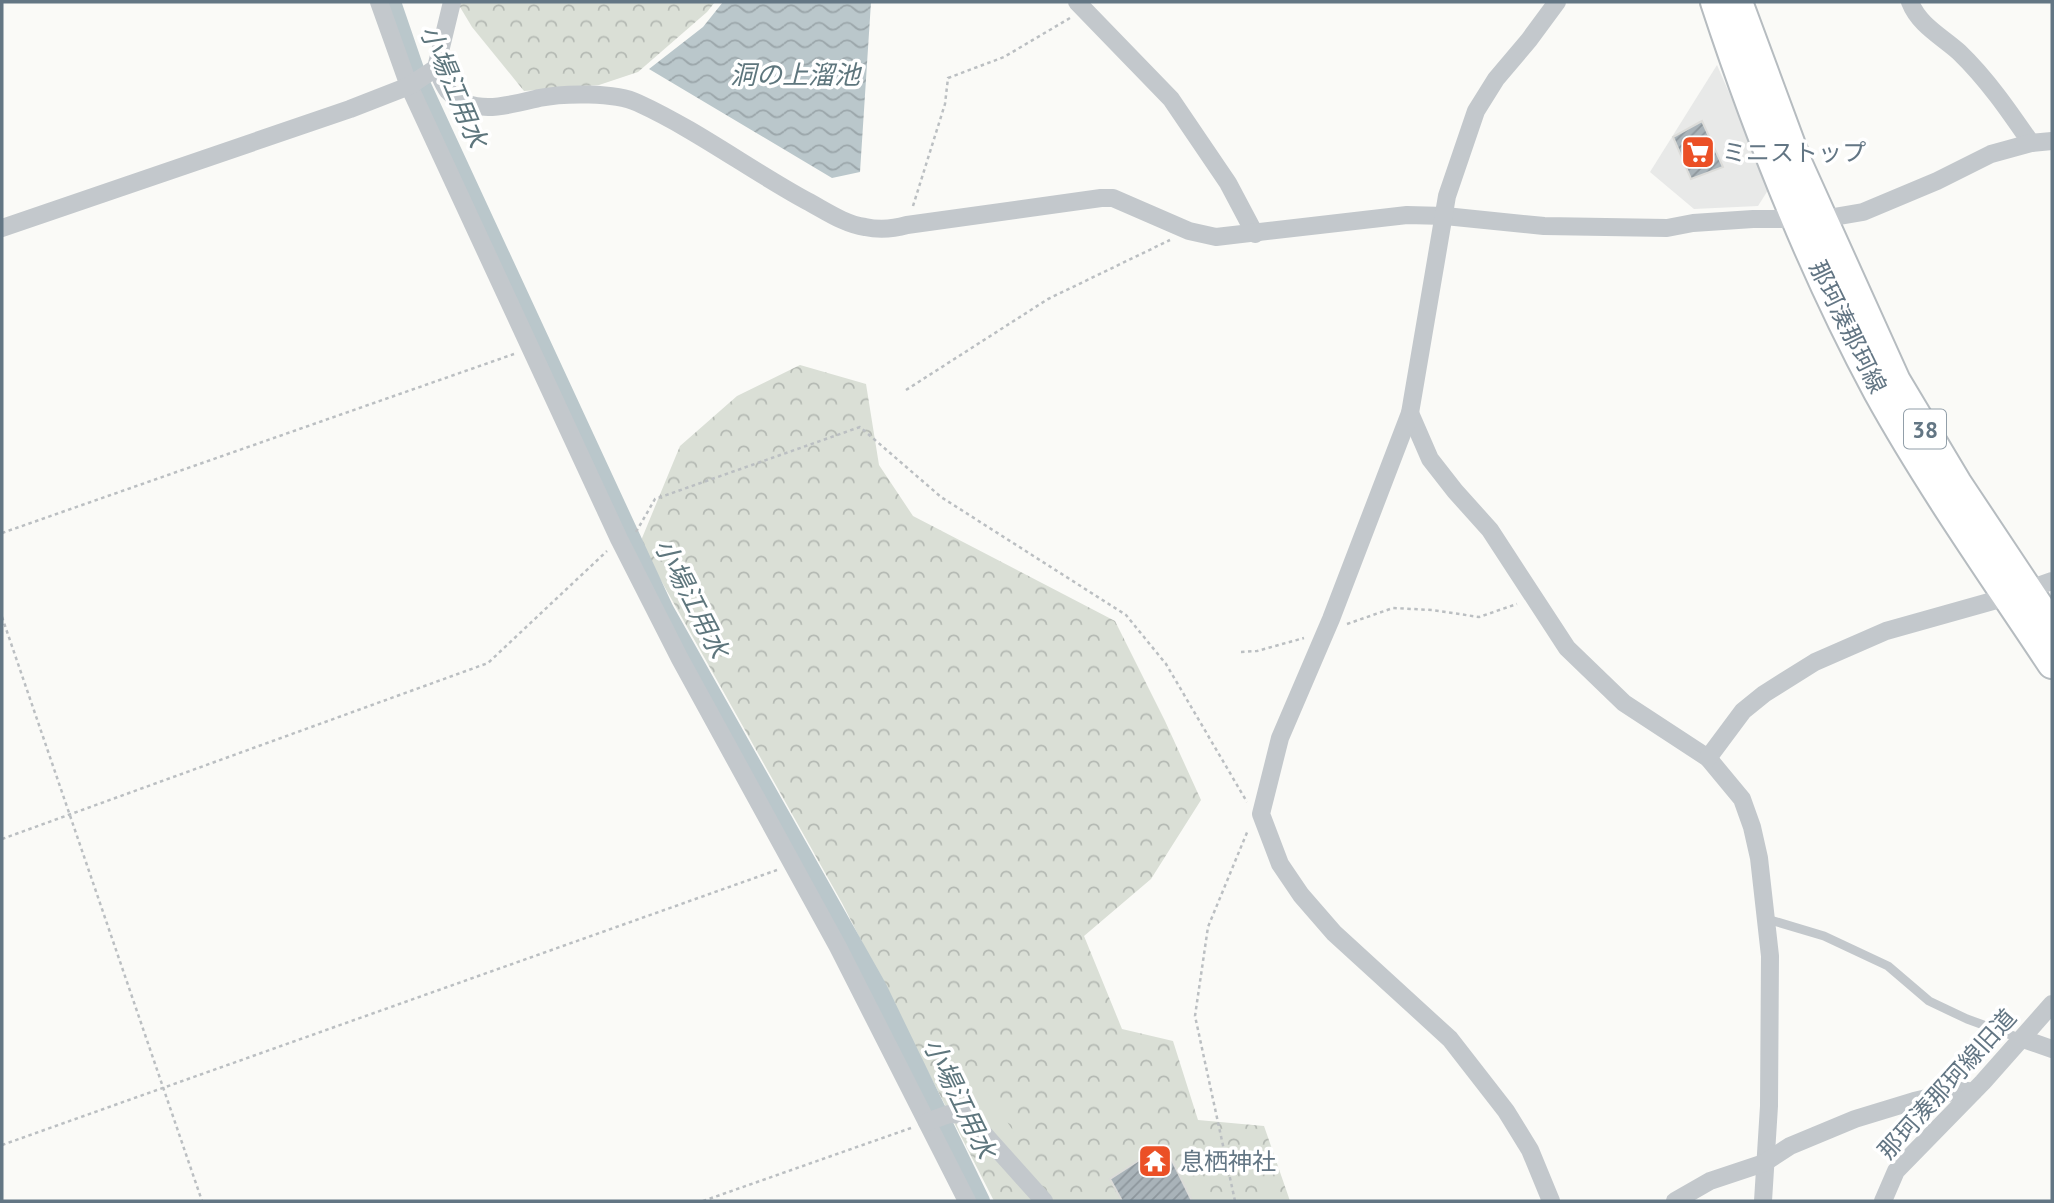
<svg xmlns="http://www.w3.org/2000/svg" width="2054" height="1203" viewBox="0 0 2054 1203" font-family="'PT Sans','Noto Sans JP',sans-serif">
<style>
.built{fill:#e8e9e8}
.forest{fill:url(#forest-crowns)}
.park{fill:#dadfd6}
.water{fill:url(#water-waves)}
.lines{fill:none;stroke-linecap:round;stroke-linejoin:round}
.canal{stroke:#bac7cb;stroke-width:18}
.building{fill:url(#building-hatch);stroke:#dcdcd9;stroke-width:2}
.primary-casing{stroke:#b6bcc0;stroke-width:32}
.path{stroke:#bbbfc2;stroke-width:2.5;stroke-dasharray:3.5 3.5;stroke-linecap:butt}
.lane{stroke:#c3c8cc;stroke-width:9}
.street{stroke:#c3c8cc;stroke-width:18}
.primary{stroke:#fff;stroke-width:28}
.labels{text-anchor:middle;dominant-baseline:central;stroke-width:7;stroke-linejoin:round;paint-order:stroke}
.shield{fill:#fff;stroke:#929fa9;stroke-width:2}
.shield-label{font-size:23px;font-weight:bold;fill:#637684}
.poi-label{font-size:24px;fill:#637684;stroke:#fff;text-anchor:start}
.street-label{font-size:24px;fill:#637684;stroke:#fff}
.water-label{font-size:26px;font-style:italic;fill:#5e767d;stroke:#fff}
</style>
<defs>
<pattern id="forest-crowns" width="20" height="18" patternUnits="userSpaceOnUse" patternTransform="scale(1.75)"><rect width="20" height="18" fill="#dadfd6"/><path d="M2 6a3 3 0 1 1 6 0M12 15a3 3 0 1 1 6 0" fill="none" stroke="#b4b9b3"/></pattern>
<pattern id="water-waves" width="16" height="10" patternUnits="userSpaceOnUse" patternTransform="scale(1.75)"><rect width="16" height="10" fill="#bac7cb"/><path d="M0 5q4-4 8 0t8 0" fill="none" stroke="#9ba6aa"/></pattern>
<pattern id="building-hatch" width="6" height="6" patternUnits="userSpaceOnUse" patternTransform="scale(1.75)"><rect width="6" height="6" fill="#a9b3b9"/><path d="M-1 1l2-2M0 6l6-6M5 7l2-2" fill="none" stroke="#8d969c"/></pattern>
</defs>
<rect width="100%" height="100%" fill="#fafaf7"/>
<polygon class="built" points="1717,65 1770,187 1758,206 1694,209 1650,172"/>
<g class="forest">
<polygon points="457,2 715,2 707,12 638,72 599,85 524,91 472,27"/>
<polygon points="800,365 866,384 879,465 913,516 1115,621 1165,721 1201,800 1151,879 1084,936 1122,1029 1173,1041 1198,1120 1264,1126 1290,1201 994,1201 842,903 640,543 680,446 737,396"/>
</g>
<polygon class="park" points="968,1064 1014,1132 1007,1142 969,1111 954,1083"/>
<polygon class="water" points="723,2 871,2 860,172 832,178 649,69 703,27"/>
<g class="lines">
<polyline class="canal" points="392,2 416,72 665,610 878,988 981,1201"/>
</g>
<g class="building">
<polygon points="1702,121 1723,167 1691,179 1673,137"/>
<polygon points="1164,1144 1192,1201 1122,1201 1110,1179"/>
</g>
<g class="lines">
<g class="primary-casing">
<g id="primary">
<path d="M1715,2C1759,136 1811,267 1878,392C1930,486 1993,575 2052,664"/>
<polyline points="1738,2 1798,164 1896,381 1957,483 2052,626"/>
</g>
</g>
<g class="path">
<polyline points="913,206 945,104 948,78 1004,57 1070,18"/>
<polyline points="906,390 1048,299 1170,240"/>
<polyline points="636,532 655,499 860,427 941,497 1126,615 1166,664 1247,802"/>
<polyline points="2,533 514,354"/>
<polyline points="2,617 202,1201"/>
<polyline points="1347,624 1393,608 1432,610 1479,617 1517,604"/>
<polyline points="1241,652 1257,651 1304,638"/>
<polyline points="2,839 488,663 607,551"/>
<polyline points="2,1145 777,870"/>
<polyline points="703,1201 911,1128"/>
<polyline points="1235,1201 1195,1016 1208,927 1248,830"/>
</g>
<polyline class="lane" points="1767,919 1824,936 1888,966 1929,1001 1967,1019 2022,1039"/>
<g class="street">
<polyline points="379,2 409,86 619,539 680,659 838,947 967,1201"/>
<polyline points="1077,2 1171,99 1228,183 1255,234"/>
<path d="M1910,2C1919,25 1941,36 1959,52C1987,79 2009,111 2031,143"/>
<path d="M436,68C440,75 443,85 448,91C472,117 510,105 539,98C563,93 615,92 638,103C697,130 750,170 807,201C826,211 844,224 865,227C879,230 893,229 907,225L1101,198H1113L1189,231L1216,237L1407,215L1445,216L1544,226L1667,228L1693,223L1753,219H1822L1863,212L1937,181L1991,154L2031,143L2052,141"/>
<polyline points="2,228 350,109 409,86 436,68 452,2"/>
<polyline points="1410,413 1430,459 1455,491 1490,530 1567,648 1624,703 1708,758 1742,799 1752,827 1759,858 1770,956 1769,1106 1763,1201"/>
<polyline points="1708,758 1743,711 1764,694 1815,662 1886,631 2007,597 2052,581"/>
<polyline points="2023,1039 2052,1049"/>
<polyline points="927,1122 949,1114 967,1115 1044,1201"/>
<polyline points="1551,1201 1530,1150 1506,1111 1450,1039 1334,933 1301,895 1280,864 1261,814 1280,738 1331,619 1410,413 1447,196 1476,111 1496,79 1529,40 1557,2"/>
<polyline points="1675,1201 1710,1181 1764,1163 1790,1146 1855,1119 1914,1101 1961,1090 1973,1092"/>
<polyline points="1883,1201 1896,1171 1983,1082 2052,1004"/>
</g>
<use href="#primary" class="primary"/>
</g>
<defs>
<g id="supermarket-square" transform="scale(1.75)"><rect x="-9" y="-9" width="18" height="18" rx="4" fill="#eb5026" stroke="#fff"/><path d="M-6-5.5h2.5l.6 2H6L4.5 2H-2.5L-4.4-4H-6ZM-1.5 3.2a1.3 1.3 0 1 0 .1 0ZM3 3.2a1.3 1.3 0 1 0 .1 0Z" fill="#fff"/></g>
<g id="temple-square" transform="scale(1.75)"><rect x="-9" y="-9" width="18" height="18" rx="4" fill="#eb5026" stroke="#fff"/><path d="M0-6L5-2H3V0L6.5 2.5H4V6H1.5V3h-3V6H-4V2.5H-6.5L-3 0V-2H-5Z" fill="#fff"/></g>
</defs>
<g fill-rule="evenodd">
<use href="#supermarket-square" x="1698" y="152"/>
<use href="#temple-square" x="1155" y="1161"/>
</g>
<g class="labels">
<rect class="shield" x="1904" y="409.5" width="42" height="39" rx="5"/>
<g class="shield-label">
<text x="1925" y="429">38</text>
</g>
<g class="poi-label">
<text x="1722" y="152">ミニストップ</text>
<text x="1180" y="1161">息栖神社</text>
</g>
<g class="street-label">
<text transform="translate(1848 327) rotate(64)">那珂湊那珂線</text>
<text transform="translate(1947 1084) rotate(-48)">那珂湊那珂線旧道</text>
</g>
<g class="water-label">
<text x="795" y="74">洞の上溜池</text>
<text transform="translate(454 86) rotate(67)">小場江用水</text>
<text transform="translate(692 598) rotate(63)">小場江用水</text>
<text transform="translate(960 1098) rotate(64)">小場江用水</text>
</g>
</g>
<rect width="2054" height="1203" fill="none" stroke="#637684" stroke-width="7"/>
</svg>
